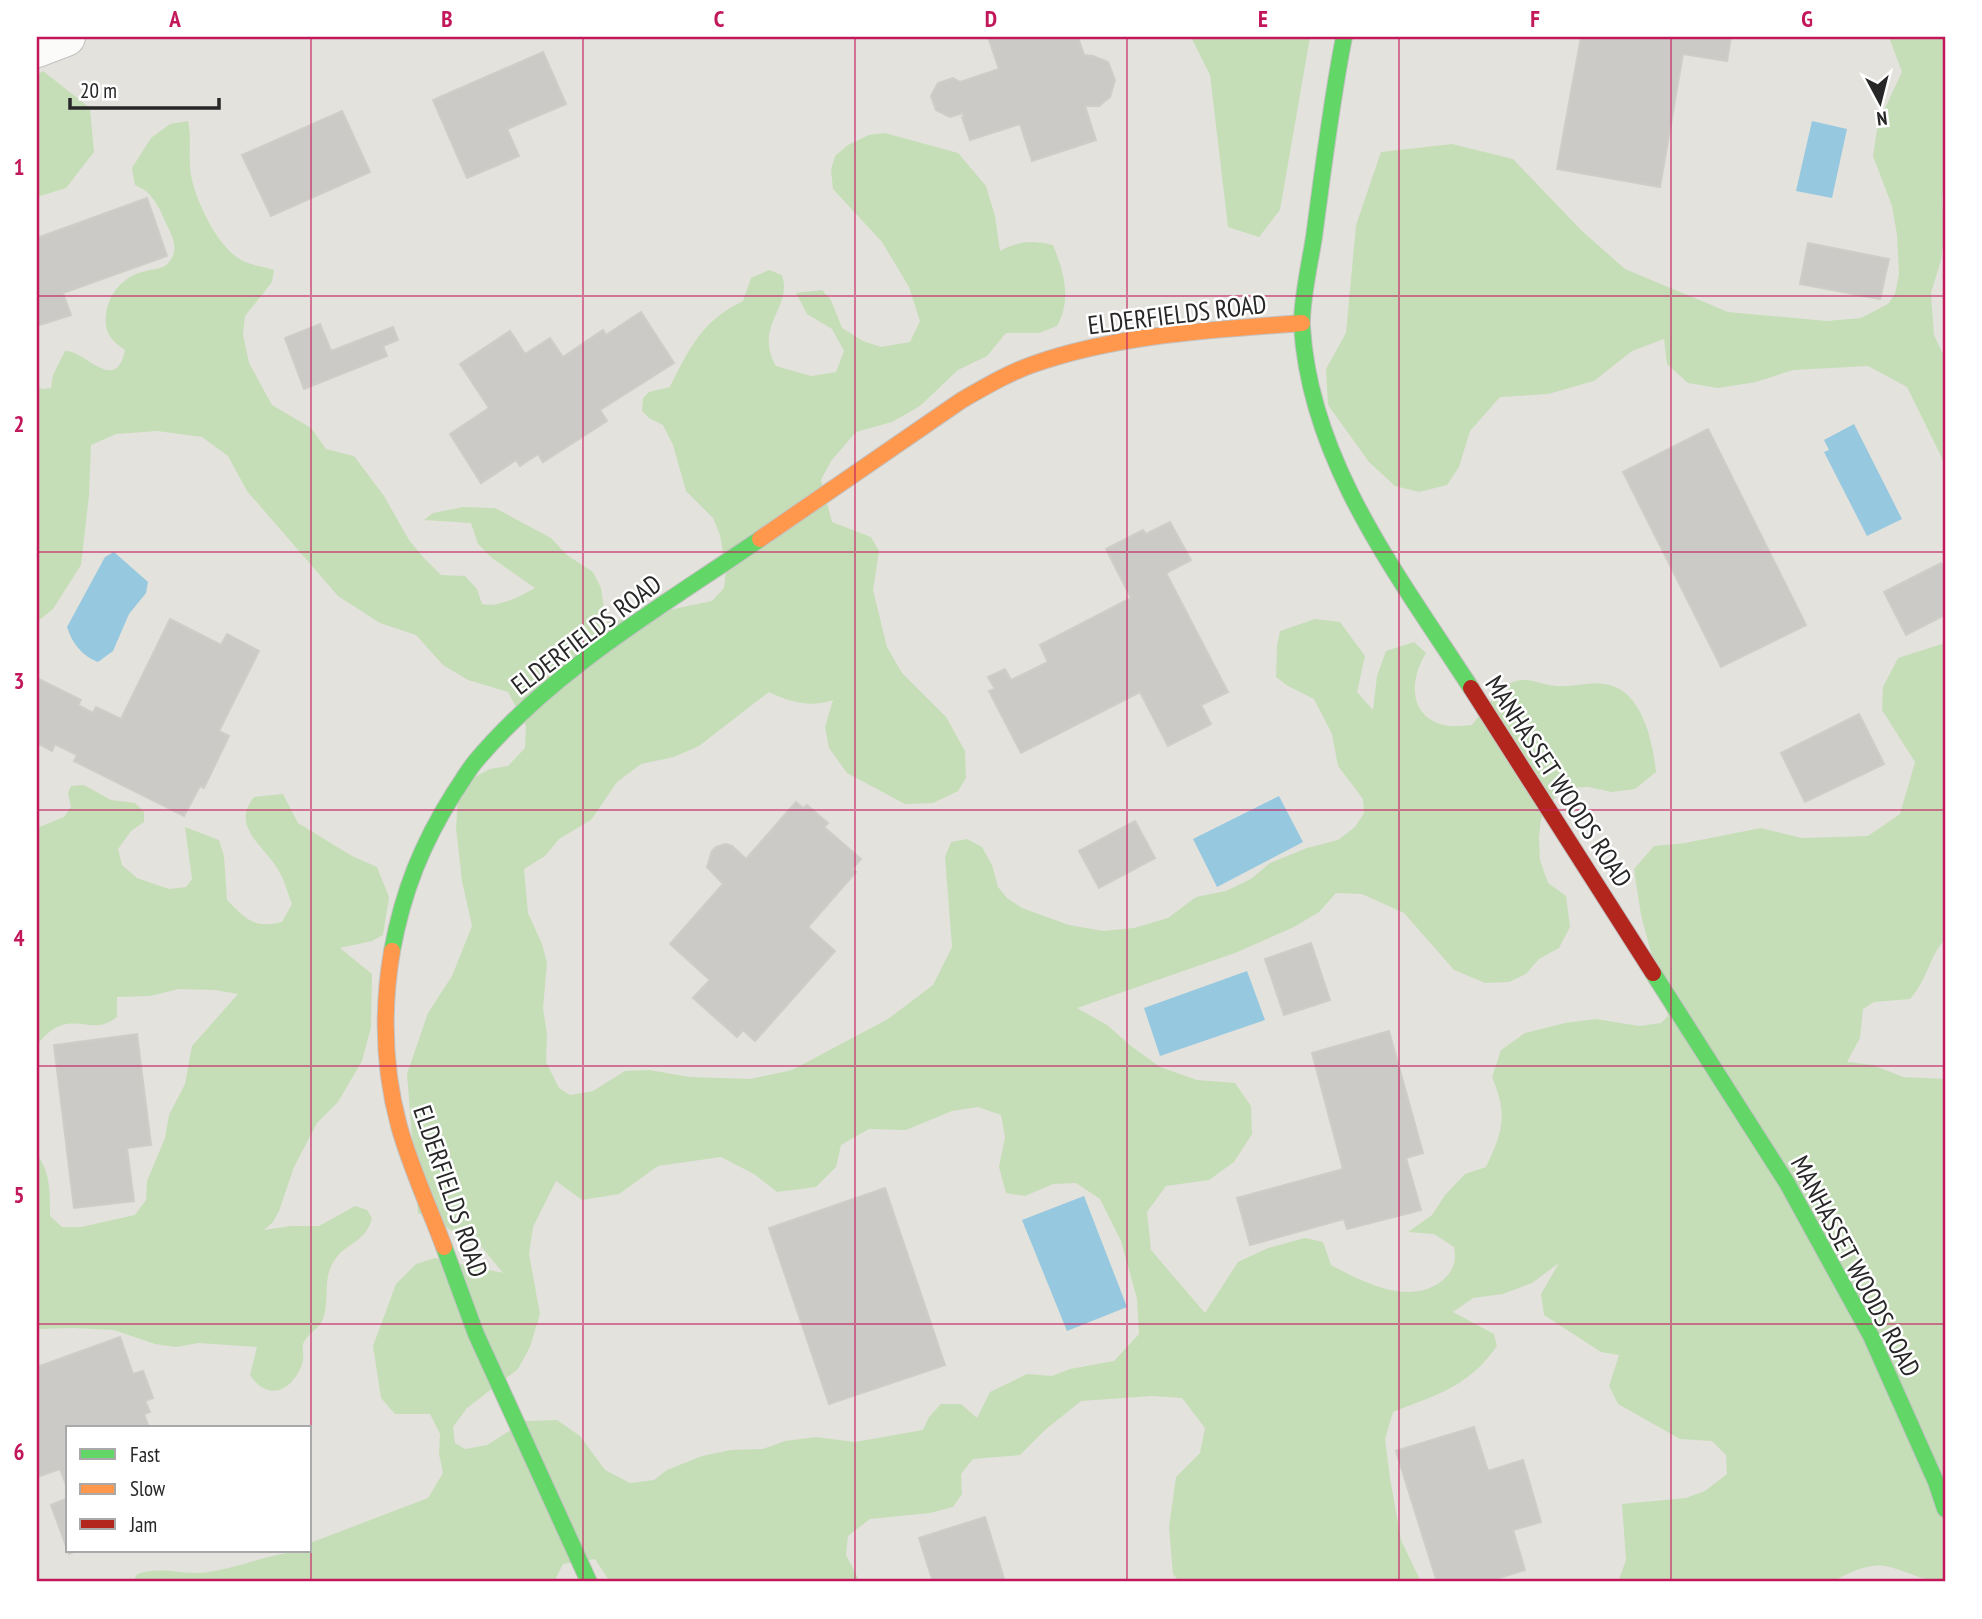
<svg xmlns="http://www.w3.org/2000/svg" width="1982" height="1619" viewBox="0 0 1982 1619" font-family="'PT Sans Narrow',sans-serif">
<style>
.green{fill:#c5deb8;fill-rule:evenodd}
.water{fill:#96c8e0}
.building{fill:#cccac6;stroke:#cfcdc8;stroke-width:2}
.lines{fill:none;stroke-linecap:round;stroke-linejoin:round}
.street-casing{stroke:#c2c1c1;stroke-width:40}
.fast-casing{stroke:#c2c1c1;stroke-width:18}
.slow-casing{stroke:#c2c1c1;stroke-width:18}
.jam-casing{stroke:#c2c1c1;stroke-width:18}
.street{stroke:#fbfbfa;stroke-width:38}
.fast{stroke:#63d668;stroke-width:16}
.slow{stroke:#ff974d;stroke-width:16}
.jam{stroke:#b3261e;stroke-width:16}
.grid{fill:none;stroke:#c2185b;stroke-width:2;stroke-opacity:0.55}
.labels{text-anchor:middle;dominant-baseline:central;stroke-width:5;stroke-linejoin:round;paint-order:stroke}
.street-label{font-size:26px;fill:#272727;stroke:#fff}
.neatline{fill:none;stroke:#c2185b;stroke-width:2.5}
.grid-label{font-size:23px;text-anchor:middle;font-weight:bold;fill:#c2185b}
</style>
<rect width="100%" height="100%" fill="#e4e2dc"/>
<g class="green">
<polygon points="1191,37 1310,37 1280,210 1259,237 1228,227 1210,75"/>
<polygon points="1889,37 1945,37 1945,186 1942,198 1944,236 1941,260 1931,293 1934,335 1945,358 1945,471 1942,458 1907,387 1868,366 1793,370 1756,382 1718,388 1688,383 1667,364 1664,339 1632,351 1594,381 1548,394 1500,397 1470,431 1459,467 1447,485 1419,492 1395,486 1369,462 1328,405 1326,369 1346,333 1356,225 1381,152 1452,144 1513,159 1582,231 1625,269 1728,312 1827,321 1861,318 1888,304 1895,294 1899,274 1897,235 1892,206 1873,156 1878,123 1902,72"/>
<polygon points="43,71 90,108 94,152 66,188 37,197 37,75"/>
<path d="M188,121C192,139 188,157 191,175C196,202 220,254 248,263C256,266 265,267 274,270L272,282L245,316L243,334L249,363L272,405L311,428L326,449L354,456L384,496L409,540L423,557L441,575L465,576L477,589L482,604C498,608 521,596 535,588L492,558L478,544L471,523L424,520L433,513L463,507L495,508L551,538L567,555L593,572L601,588L606,623L712,601L724,588L726,570L720,535L713,518L686,491L673,445L663,425L649,418L642,411L643,398L649,392L670,387C689,348 703,320 743,301L751,278L769,270L782,275C793,308 753,326 776,366L811,376L836,372L844,351L832,329L807,314L796,293L822,290L831,300L842,328L863,341L881,347L910,342L920,321L909,287L882,242L833,189L831,170L835,156L848,145L869,135L885,133L958,153L986,186L995,216L1000,251C1019,241 1032,240 1053,245C1064,272 1072,299 1057,326L1039,333H1006L987,356L958,370L920,406L892,422L856,432L831,461L821,480L832,522L871,537L879,551L873,590L887,647L902,673L946,717L965,751L966,778L958,791L933,803L905,804L847,773L829,748L825,727L833,700C810,708 790,702 769,692L699,746L674,757L641,764L617,782L591,820L559,839L545,856L524,869L528,913L542,944L547,963L543,1008L547,1034L546,1062L559,1088L570,1095L593,1091L625,1071L649,1070L690,1077L750,1079L792,1070L888,1019L933,985L952,947L945,857L951,842L967,839L982,847L992,865L998,887L1007,898L1022,908L1069,925L1103,931L1134,928L1168,918L1196,897L1226,891L1251,879L1270,863L1307,848L1338,840L1355,827L1364,813L1363,799L1338,766L1332,734L1314,699L1288,686L1276,677L1277,646L1280,631L1315,619L1340,622L1365,656L1357,692L1373,710L1377,676L1386,651L1414,642L1426,653C1408,682 1409,721 1450,726C1456,727 1465,725 1472,725C1481,714 1500,686 1513,682C1529,676 1541,685 1556,686C1574,688 1591,680 1610,685C1643,694 1653,743 1656,772L1635,789L1612,792L1588,787L1561,788L1541,819L1539,837L1540,860L1548,883L1566,896L1570,927L1559,948L1539,959L1526,974L1509,982L1485,983L1454,970L1404,913L1362,894L1336,893L1319,912L1294,927L1235,953L1077,1008L1107,1025L1131,1046L1160,1067L1197,1080L1235,1083L1251,1106L1252,1134L1234,1162L1209,1180L1166,1186L1147,1212L1151,1250L1205,1313L1238,1262L1268,1248L1305,1238L1323,1242L1331,1265C1363,1282 1410,1307 1443,1280C1453,1271 1457,1261 1454,1247L1434,1234L1408,1232L1432,1215L1445,1195L1465,1174L1486,1167C1503,1131 1508,1115 1492,1077L1501,1050L1525,1033L1565,1023L1596,1019L1639,1026L1661,1023L1668,1016L1641,915L1634,869L1654,846L1685,843L1761,828L1802,838L1868,836L1900,814L1915,762L1882,710L1883,687L1898,658L1945,643V939C1929,957 1927,981 1910,999L1874,1002L1863,1009L1860,1038L1847,1062L1873,1065L1903,1077L1945,1079V1582C1923,1582 1906,1570 1885,1566C1868,1563 1846,1574 1832,1582H1618L1626,1560L1622,1504L1686,1498L1705,1491L1727,1474L1726,1455L1712,1441L1680,1439L1618,1404L1609,1386L1619,1355L1601,1352L1544,1315L1541,1294L1559,1263L1532,1283L1503,1294L1473,1298L1453,1312L1494,1334L1497,1346C1467,1388 1438,1394 1393,1412L1385,1439L1390,1478L1401,1540L1421,1582H1180L1173,1574L1169,1527L1176,1477L1200,1453L1205,1428L1182,1398L1152,1396L1081,1401L1045,1430L1020,1455L973,1459L961,1474L962,1494L953,1507L930,1513L870,1519L848,1536L846,1555L860,1582H610L595,1559L563,1564L554,1582H133L137,1574C162,1567 173,1573 197,1573C235,1571 271,1551 310,1551V1543L428,1498L443,1473L439,1454L440,1434L430,1414H395L381,1398L373,1346L396,1284L416,1264L435,1258L503,1273L480,1245L418,1213L407,1074L428,1013L452,976L472,926L462,881L456,828L459,785L490,769L508,766L525,748L526,726L508,692L468,680L443,665L416,635L380,623L338,596L247,491L228,456L202,437L157,431L116,434L91,445L89,496L81,565L53,609L37,622V386L42,389L51,388L53,375L65,351C84,349 116,396 125,350C111,340 104,333 106,315C108,294 124,275 146,271C156,268 163,270 170,261C180,248 171,234 165,221C158,205 152,192 135,185L132,168L151,138L170,124ZM978,1107L1001,1115L1005,1137L999,1167L1006,1193L1025,1196L1053,1184L1076,1183L1100,1199L1121,1241L1137,1299L1139,1334L1114,1361L1070,1369L1052,1376L1027,1374L990,1392L977,1418L961,1404H941L929,1417L923,1430L855,1442L816,1437L785,1441L763,1449L731,1450L702,1456L667,1470L654,1480L630,1483L605,1470L580,1436L557,1420L525,1421L487,1445L465,1449L455,1443L453,1427L467,1408L518,1369L530,1347L540,1314L529,1254L533,1227L556,1181L582,1200L619,1194L658,1166L721,1157L754,1174L777,1192L816,1187L836,1167L841,1145L869,1129L906,1130L952,1111Z"/>
<path d="M84,785L111,800L135,803L144,812V822L131,831L118,849L122,865L137,878L169,889L186,887L192,879L185,827L219,840L224,856L227,900C246,919 254,929 282,922L292,904C288,894 285,882 280,873C267,847 229,828 254,797L283,794L298,823L352,856L377,867L389,897L383,935L372,941L340,948L372,974L371,1027L362,1061L338,1102L317,1123L294,1167L279,1211L273,1222L264,1230L291,1226H319L355,1206L367,1210L372,1218C366,1243 346,1242 334,1261C322,1279 330,1300 323,1319C320,1328 306,1335 303,1344C302,1349 304,1356 303,1361C295,1389 269,1404 250,1375L257,1347L199,1343L176,1347L155,1344L114,1330L73,1328L37,1329V1155C51,1172 50,1195 50,1216L62,1227H81L135,1215L146,1200L147,1181L165,1138L169,1115L185,1084L192,1046L238,994L215,990L179,989L150,996L117,997V1017C89,1040 70,1003 37,1045V828L64,817L71,807L68,793L71,786Z"/>
</g>
<g class="water">
<polygon points="1812,121 1847,129 1832,198 1796,191"/>
<polygon points="1854,424 1902,519 1867,536 1824,452 1829,450 1824,440"/>
<path d="M114,552L148,582L146,593L129,614L113,651L98,662C82,656 72,643 67,627L105,557Z"/>
<polygon points="1279,796 1303,842 1217,887 1193,839"/>
<polygon points="1247,971 1265,1020 1160,1056 1144,1008"/>
<polygon points="1084,1196 1127,1307 1067,1331 1022,1220"/>
</g>
<g class="building">
<polygon points="988,37 1078,37 1084,55 1093,56 1108,62 1115,80 1110,97 1099,106 1085,106 1096,140 1032,161 1020,124 970,140 962,117 964,116 963,113 950,117 936,110 931,96 938,83 953,78 960,82 999,69"/>
<polygon points="1581,37 1731,37 1727,61 1683,54 1660,187 1557,169"/>
<polygon points="543,52 566,104 507,129 519,156 467,178 433,100"/>
<polygon points="342,111 370,172 271,216 242,155"/>
<polygon points="147,198 167,256 63,293 71,315 37,326 37,238"/>
<polygon points="1808,243 1889,259 1880,299 1800,284"/>
<polygon points="641,312 674,363 600,410 607,421 543,462 538,454 520,466 516,460 481,483 450,434 489,408 460,364 510,331 525,354 550,338 563,357 603,330 606,335"/>
<polygon points="320,324 331,351 393,327 398,340 383,346 387,356 304,389 285,338"/>
<polygon points="1708,429 1806,625 1721,667 1623,472"/>
<polygon points="1170,522 1191,560 1166,573 1228,692 1201,705 1211,724 1168,746 1140,692 1021,753 989,691 995,689 988,677 1005,669 1011,680 1048,662 1040,645 1131,598 1106,549 1143,530 1146,534"/>
<polygon points="1941,563 1945,571 1945,615 1906,635 1884,592"/>
<polygon points="170,619 221,645 227,634 259,651 219,731 229,736 204,788 200,786 184,816 74,761 77,755 55,744 52,751 37,743 37,678 81,700 78,705 93,713 96,707 121,719"/>
<polygon points="1859,714 1884,764 1805,802 1781,753"/>
<polygon points="796,802 803,808 807,805 828,823 824,827 861,859 852,869 856,872 808,927 835,951 755,1041 743,1030 737,1037 693,998 710,980 670,944 723,884 707,867 712,851 716,847 726,844 732,846 746,859"/>
<polygon points="1135,821 1155,858 1099,888 1079,851"/>
<polygon points="1311,943 1330,1000 1284,1015 1265,959"/>
<polygon points="1389,1031 1423,1153 1406,1158 1421,1210 1347,1229 1344,1219 1250,1245 1237,1198 1343,1169 1312,1053"/>
<polygon points="137,1034 151,1145 127,1148 134,1201 74,1208 54,1045"/>
<polygon points="885,1188 945,1365 829,1404 769,1228"/>
<polygon points="120,1337 133,1374 143,1371 153,1398 145,1401 150,1412 144,1414 149,1428 68,1428 68,1490 60,1469 37,1477 37,1367"/>
<polygon points="1474,1427 1488,1471 1523,1460 1541,1522 1513,1530 1525,1570 1486,1582 1437,1582 1396,1451"/>
<polygon points="68,1498 68,1551 76,1551 69,1554 51,1505"/>
<polygon points="985,1517 1005,1582 933,1582 919,1538"/>
</g>
<g class="lines">
<g class="street-casing">
<polyline id="street" points="37,48 66,37"/>
</g>
<g class="fast-casing">
<g id="fast">
<path d="M1344,37C1331,103 1323,170 1314,237C1310,263 1301,301 1302,326C1310,463 1400,578 1471,688"/>
<path d="M392,951C403,891 422,844 454,793C461,783 467,772 475,762C553,669 661,607 760,539"/>
<polyline points="1653,973 1787,1183 1871,1336 1936,1482 1945,1509"/>
<polyline points="444,1247 476,1334 589,1582"/>
</g>
</g>
<g class="slow-casing">
<g id="slow">
<path d="M760,539L962,400C985,387 1008,373 1034,364C1120,334 1212,330 1302,323"/>
<path d="M392,951C382,1010 383,1067 399,1126C410,1166 429,1207 444,1247"/>
</g>
</g>
<g class="jam-casing">
<polyline id="jam" points="1471,688 1653,973"/>
</g>
<use href="#street" class="street"/>
<use href="#fast" class="fast"/>
<use href="#slow" class="slow"/>
<use href="#jam" class="jam"/>
</g>
<path class="grid" d="M311,37V1582M583,37V1582M855,37V1582M1127,37V1582M1399,37V1582M1671,37V1582M37,296H1945M37,552H1945M37,810H1945M37,1066H1945M37,1324H1945"/>
<g class="labels">
<g class="street-label">
<text transform="translate(1177 314) rotate(-7)">ELDERFIELDS ROAD</text>
<text transform="translate(586 634) rotate(-37)">ELDERFIELDS ROAD</text>
<text transform="translate(1559 781) rotate(57)">MANHASSET WOODS ROAD</text>
<text transform="translate(451 1191) rotate(71)">ELDERFIELDS ROAD</text>
<text transform="translate(1856 1266) rotate(62)">MANHASSET WOODS ROAD</text>
</g>
</g>
<rect width="1982" height="1619" fill="none" stroke="#ffffff" stroke-width="77"/>
<rect x="66" y="1426" width="245" height="126" fill="#ffffff" stroke="#a9a9a9" stroke-width="2"/>
<rect x="80" y="1449" width="35" height="10" fill="#63d668" stroke="#a9a9a9" stroke-width="2"/>
<text x="130" y="1462" font-size="21" fill="#272727">Fast</text>
<rect x="80" y="1484" width="35" height="10" fill="#ff974d" stroke="#a9a9a9" stroke-width="2"/>
<text x="130" y="1496" font-size="21" fill="#272727">Slow</text>
<rect x="80" y="1519" width="35" height="10" fill="#b3261e" stroke="#a9a9a9" stroke-width="2"/>
<text x="130" y="1532" font-size="21" fill="#272727">Jam</text>
<g transform="translate(1880 102) rotate(173)" stroke="#ffffff" stroke-width="5" paint-order="stroke">
<path d="M0-5L12 26L0 18L-12 26Z" fill="#272727"/>
<text y="-10" font-size="19" font-weight="bold" text-anchor="middle" fill="#272727">N</text>
</g>
<path d="M70 98v10h149v-10" fill="none" stroke="#272727" stroke-width="3.5"/>
<text x="80" y="98" font-size="21" fill="#272727" stroke="#ffffff" stroke-width="5" paint-order="stroke">20 m</text>
<rect x="38" y="38" width="1906" height="1542" class="neatline"/>
<g class="grid-label">
<text x="175" y="27">A</text>
<text x="447" y="27">B</text>
<text x="719" y="27">C</text>
<text x="991" y="27">D</text>
<text x="1263" y="27">E</text>
<text x="1535" y="27">F</text>
<text x="1807" y="27">G</text>
<text x="19" y="175">1</text>
<text x="19" y="432">2</text>
<text x="19" y="689">3</text>
<text x="19" y="946">4</text>
<text x="19" y="1203">5</text>
<text x="19" y="1460">6</text>
</g>
</svg>
